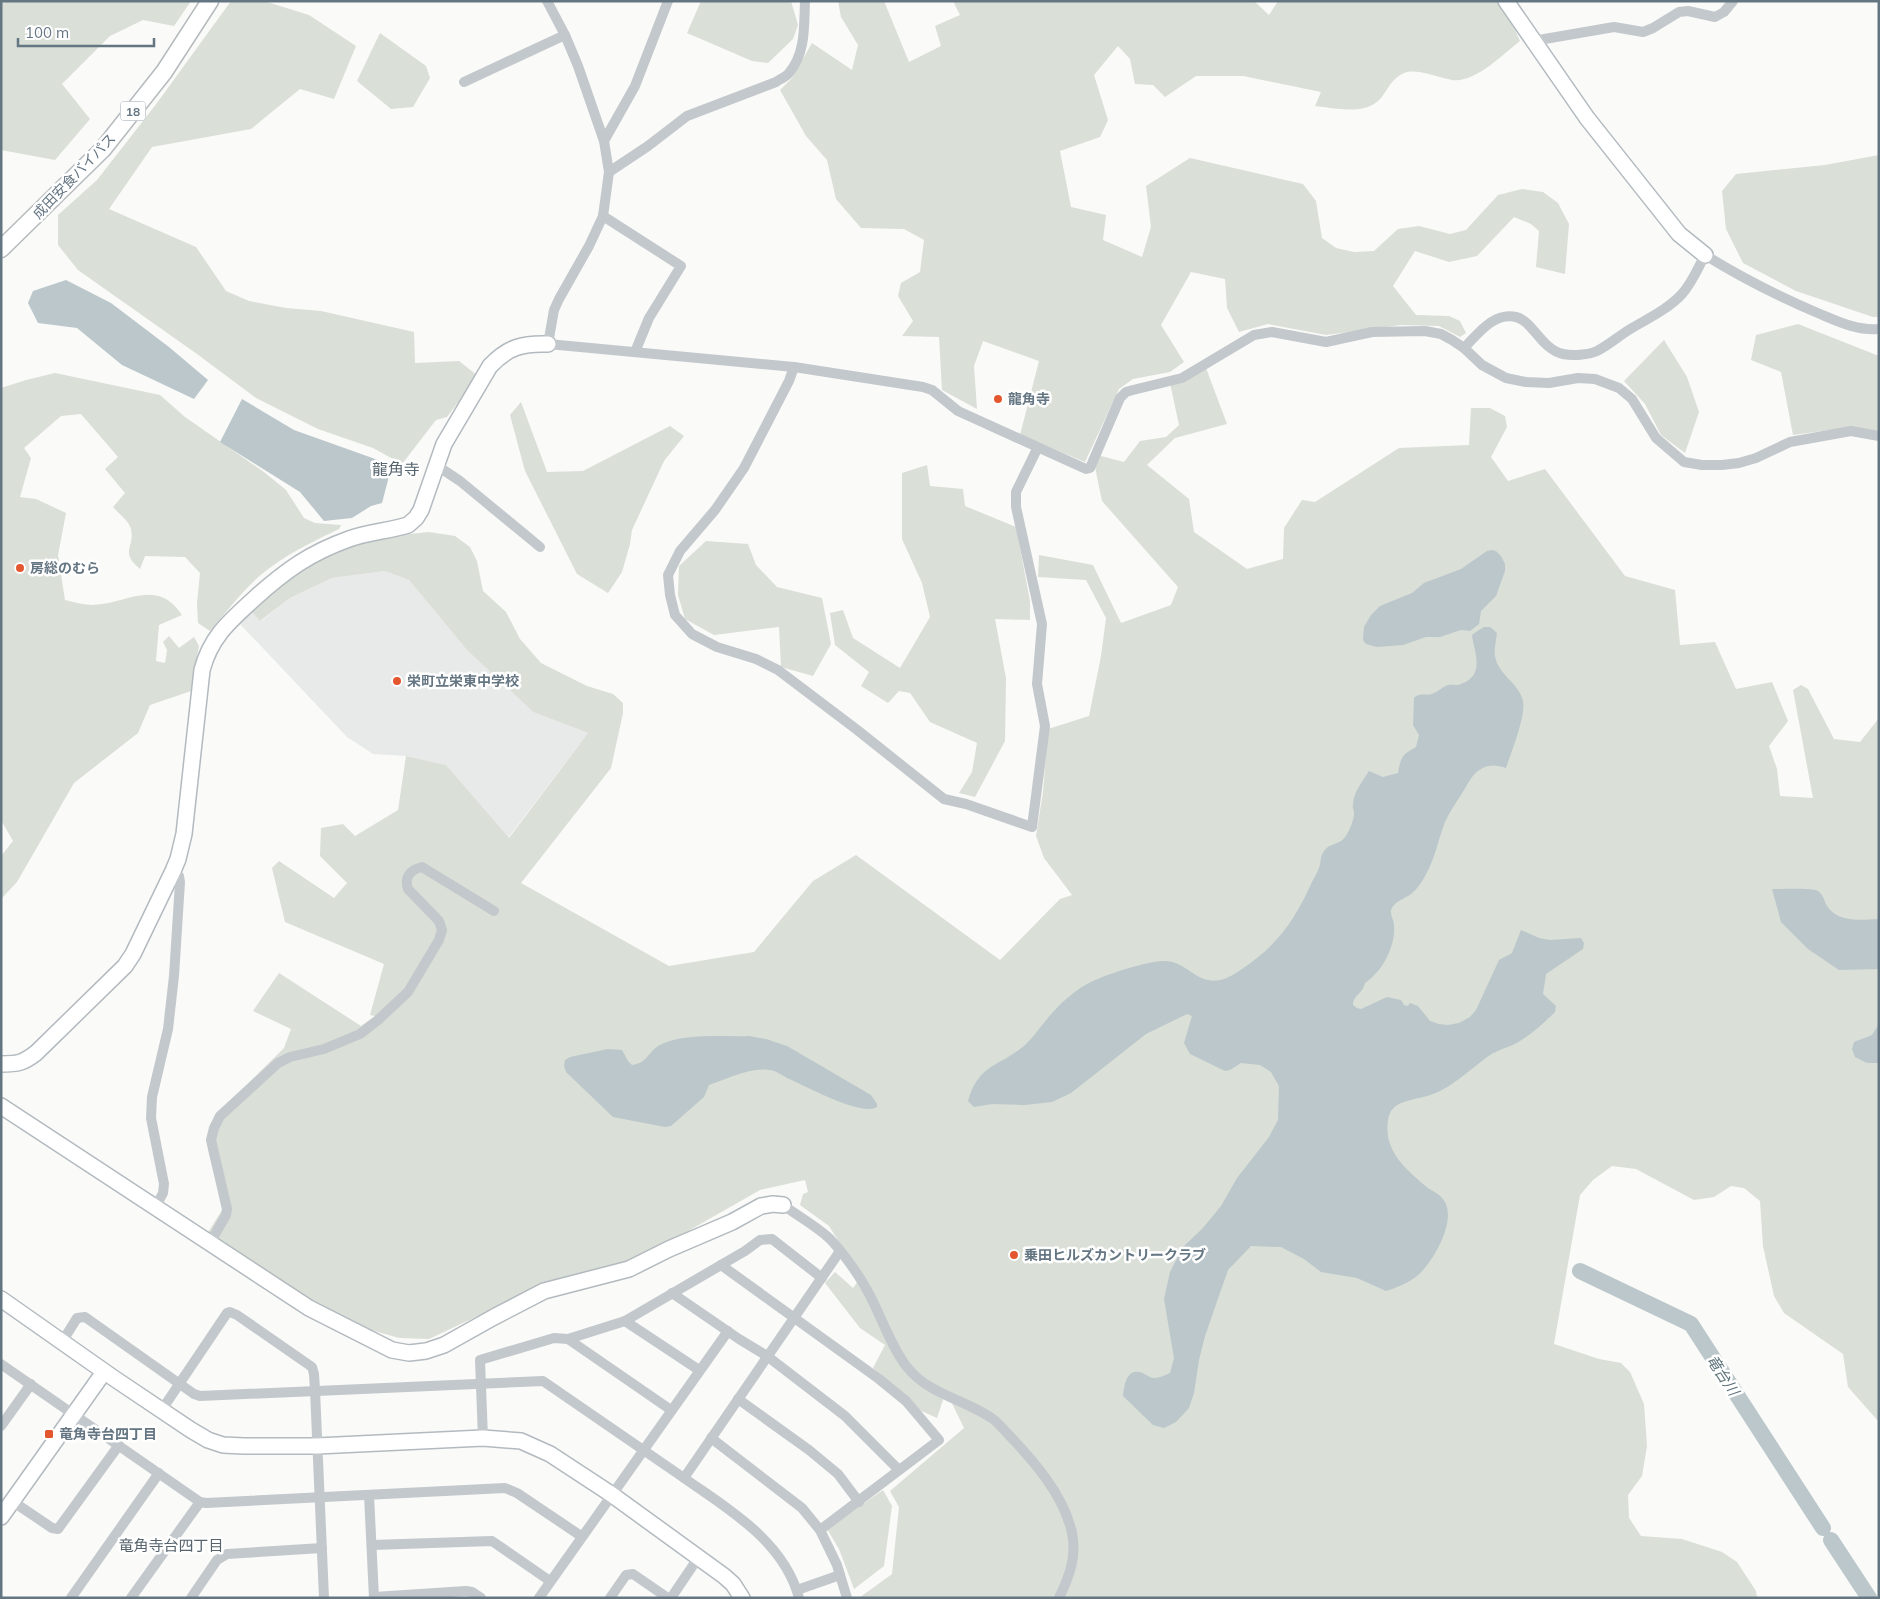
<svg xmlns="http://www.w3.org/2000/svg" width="1880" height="1599" viewBox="0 0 1880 1599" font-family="Mulish,'Noto Sans JP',sans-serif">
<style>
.built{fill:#e8e9e9}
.green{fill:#dadfd7}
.water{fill:#bbc7cb}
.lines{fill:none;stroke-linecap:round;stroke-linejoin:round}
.river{stroke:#bbc7cb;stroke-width:16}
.secondary-casing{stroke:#b3babf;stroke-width:18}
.primary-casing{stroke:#b5babe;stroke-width:19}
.street{stroke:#c3c8cc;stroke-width:10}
.secondary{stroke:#fff;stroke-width:15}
.primary{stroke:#fff;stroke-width:16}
.poi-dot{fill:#e4572e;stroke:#fff;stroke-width:2}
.labels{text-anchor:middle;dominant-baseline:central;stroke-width:5;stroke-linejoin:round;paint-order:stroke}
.shield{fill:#fff;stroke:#939fa8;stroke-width:1}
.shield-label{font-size:12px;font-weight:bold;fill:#657683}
.street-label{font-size:14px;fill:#657683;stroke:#fff}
.poi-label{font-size:14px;font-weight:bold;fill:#657683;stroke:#fff;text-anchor:start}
.water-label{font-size:15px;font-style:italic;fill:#60757c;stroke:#fff}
.neighbourhood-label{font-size:15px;fill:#57646e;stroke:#fff}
.quarter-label{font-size:16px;fill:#57646e;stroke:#fff}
</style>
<rect width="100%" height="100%" fill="#fafaf8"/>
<polygon class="built" points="385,571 409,580 467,650 533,712 588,733 508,838 446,765 406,756 373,754 347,737 239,623 252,612 261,621 290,598 332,578"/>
<g class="green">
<polygon points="1,1 191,1 174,26 143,20 110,36 62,84 90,119 55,160 1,150"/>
<polygon points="231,1 264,1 309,15 356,46 334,99 300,89 251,129 152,147 109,209 196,247 226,291 249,301 286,308 321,311 414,332 415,363 459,361 478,376 447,417 436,420 402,464 373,448 318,429 256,398 197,354 78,270 58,245 58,215 97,180 157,103"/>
<polygon points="701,1 791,1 798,25 793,39 768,63 752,61 687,33"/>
<path d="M838,1H884L909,62L941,46L935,26L960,15L953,1H1254L1269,15L1278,1H1502L1520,41C1503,54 1476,83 1452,80C1439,78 1416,68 1404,73C1392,78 1388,89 1381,98C1366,116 1336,108 1315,106L1321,92L1243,76H1196L1165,97L1153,85L1135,84L1130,59L1118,46L1094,75L1108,120L1100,137L1060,151L1071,207L1106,215L1103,240L1142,257L1151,227L1146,186L1190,158L1303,184L1316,201L1322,238L1336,248L1354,252L1374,251L1398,229L1419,226L1450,234L1466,230L1498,195L1522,189L1543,192L1558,203L1569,224L1565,274L1536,267L1539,231L1531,224L1514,217L1477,256L1449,262L1415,251L1393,286L1416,315L1449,316L1460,321L1466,333L1460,337L1439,326L1401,325L1326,335L1268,324L1239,332L1227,308L1225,279L1191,272L1161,325L1184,362L1170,372L1133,379L1119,389L1085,462L1020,435L1039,361L983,341L974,366L977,409L942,390L939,337L902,336L913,321L898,296L901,283L920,272L924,240L904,229L861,228L836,199L827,160L806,136L780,90L792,78L812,43L852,70L858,45L841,17Z"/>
<polygon points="380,33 426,66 430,78 413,107 391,109 357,81"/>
<polygon points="1879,155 1879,317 1873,317 1796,291 1743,263 1726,229 1722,191 1736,174 1825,165"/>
<polygon points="1798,324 1879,356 1879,431 1852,427 1793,435 1781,372 1751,360 1756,335"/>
<polygon points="1664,340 1687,377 1699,412 1685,453 1661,435 1645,404 1624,381"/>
<polygon points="1206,368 1227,424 1175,438 1147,465 1189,499 1194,532 1247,569 1283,559 1284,528 1302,500 1315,502 1399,448 1469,445 1471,408 1490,408 1505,416 1507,427 1491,457 1508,481 1545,469 1625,576 1675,590 1680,645 1715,642 1736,689 1772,682 1788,721 1769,746 1777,769 1780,796 1813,798 1793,690 1801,685 1808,689 1834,739 1860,742 1879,718 1879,1422 1848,1387 1843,1354 1784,1313 1774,1296 1763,1246 1760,1201 1744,1188 1731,1186 1714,1197 1694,1200 1636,1169 1612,1166 1593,1180 1580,1195 1554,1344 1599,1359 1621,1363 1630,1372 1644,1404 1647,1446 1642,1476 1628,1495 1629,1518 1641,1536 1682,1539 1722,1552 1737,1562 1756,1591 1757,1598 859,1598 892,1574 899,1507 890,1491 964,1428 946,1391 937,1418 919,1410 873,1368 885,1345 860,1328 825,1283 835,1272 853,1288 861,1277 829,1226 800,1205 803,1194 808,1192 805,1180 760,1190 667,1243 624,1265 543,1285 429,1339 399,1338 371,1330 299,1293 207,1234 224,1207 209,1154 207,1140 221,1110 284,1048 291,1029 253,1011 279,973 361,1026 375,1016 370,1015 384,964 285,922 272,868 279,861 334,898 347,883 320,856 321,828 343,824 355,836 398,810 406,756 446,765 509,838 588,733 533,712 467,650 409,580 385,571 332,578 290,598 260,621 252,612 299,570 335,550 390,536 429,532 455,536 470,547 477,561 483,591 506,612 520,639 541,663 587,686 613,694 623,703 623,713 611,768 521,883 669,966 754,952 813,881 856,855 1000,960 1060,899 1072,895 1044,858 1036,836 1043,792 1048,729 1089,716 1101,656 1106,618 1086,580 1038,577 1039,555 1093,565 1121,623 1171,605 1178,587 1102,501 1094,462 1101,456 1124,462 1140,441 1166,437 1179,425 1170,383"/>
<path d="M55,373L160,395L185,417L264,472L286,490L304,518L315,523L341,525L339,529C316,540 293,551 271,567C247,584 229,609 210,631L198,623L197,603L200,573L185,557L145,556L140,569C119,551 135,549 131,529C129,521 118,513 113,507L125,493L105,469L118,457L81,414L61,416L24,448L31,458L20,497L36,499L66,513L58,555L65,600C74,602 84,605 93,605C126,604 157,577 182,615L159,625L156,661L165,663L167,650L163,642L169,636L179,648L194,637L199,646L191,691L150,705L138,733L74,783L17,882L1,899V856L13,841L1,820V388L26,380Z"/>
<polygon points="521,402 547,472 583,471 670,426 684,436 664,461 632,530 630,544 622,572 608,593 577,574 525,471 510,415"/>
<polygon points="927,465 930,486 963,489 965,506 1016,527 1030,601 1030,620 995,619 1006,678 1005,741 975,797 959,793 972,772 977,743 930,722 910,693 899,691 888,703 861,686 869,672 835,645 830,613 843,610 853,638 900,668 930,617 922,583 902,539 902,473"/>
<polygon points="706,541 748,544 756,565 777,587 822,598 831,644 813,676 781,667 779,627 714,635 685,619 678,595 679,566"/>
<polygon points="883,1490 892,1506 884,1566 854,1589 839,1549 827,1529"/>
</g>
<g class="water">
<polygon points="66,280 111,303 169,347 208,380 194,399 122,365 77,328 38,323 28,303 33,291"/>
<polygon points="242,399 294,430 392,465 382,503 371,506 352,518 324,521 300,492 220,442"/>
<polygon points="1492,550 1496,551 1501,556 1505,564 1505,571 1496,596 1481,611 1479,624 1470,631 1461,630 1440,637 1426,637 1403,645 1377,647 1366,644 1363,640 1364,627 1371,615 1380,606 1412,593 1424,583 1461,569 1487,551"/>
<path d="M1484,627H1490L1497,633C1496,641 1494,649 1495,656C1498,675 1519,683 1523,701C1526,716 1511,753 1506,768C1497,765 1489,764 1481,769C1473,773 1469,782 1464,790C1458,800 1450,811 1445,822C1438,840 1435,859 1425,876C1422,882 1417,889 1411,894C1405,899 1394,901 1391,910C1390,915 1394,920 1394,925C1396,946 1382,972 1365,983C1362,995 1353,995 1353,1005L1357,1008L1361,1009L1387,997L1401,1000L1404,1005L1408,1006L1410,1003L1418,1006L1430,1021L1439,1024L1448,1025L1459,1023L1470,1017L1476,1010L1499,960L1512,953L1521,930L1539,938L1550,940L1581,938L1584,943L1583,949L1546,974L1543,994L1556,1006L1555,1012C1545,1022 1533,1033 1520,1041C1511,1047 1499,1049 1490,1055C1470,1069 1450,1090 1427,1096C1411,1101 1391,1100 1388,1120C1383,1151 1407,1170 1428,1188C1433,1191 1440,1195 1443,1199C1459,1219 1432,1264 1417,1276C1408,1283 1396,1288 1386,1291L1357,1278L1321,1272L1304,1259L1281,1247L1251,1246L1228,1270L1205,1336L1199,1360L1194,1393L1189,1408L1176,1422L1164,1428L1153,1425L1123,1396C1124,1387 1126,1369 1139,1372C1145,1373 1149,1378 1154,1378C1160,1378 1165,1375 1170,1373L1174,1358L1164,1299L1170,1272L1183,1247L1202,1229L1221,1206L1237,1178L1269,1137L1278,1120L1279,1086L1271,1072L1260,1065L1241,1063L1230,1070L1225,1071L1190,1054L1184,1043L1192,1016L1187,1014L1146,1034L1071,1093L1052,1102L1025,1105L992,1104L974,1107L968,1101C979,1063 1000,1067 1025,1045C1036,1035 1044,1021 1055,1010C1063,1001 1076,990 1087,984C1101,976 1147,961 1163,961C1191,960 1200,996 1236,973C1275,948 1293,924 1312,882C1314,878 1317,873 1319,868C1321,863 1320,856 1324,851C1329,843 1340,845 1345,837C1349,832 1355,818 1354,812C1354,809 1352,809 1353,805C1353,793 1362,782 1369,771L1383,777L1398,773C1401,758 1401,755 1416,747L1419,735L1413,725L1414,698C1419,692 1425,696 1432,694C1438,692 1443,686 1449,685C1454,684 1457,686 1461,684C1485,675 1475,654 1472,636L1473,634Z"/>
<path d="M1772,889C1782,889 1808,888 1816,890C1823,893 1824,901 1827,906C1838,923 1862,920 1879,919V969L1839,970L1808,949L1781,922Z"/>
<polygon points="1879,1024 1879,1063 1867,1063 1855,1057 1852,1049 1854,1042 1872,1035"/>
<path d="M749,1036L766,1039L787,1046L871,1095L877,1104V1107C861,1117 804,1085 787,1078C782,1075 775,1070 769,1070C750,1067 727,1079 709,1085L704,1097L671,1126L665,1127L613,1117L566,1072L564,1066L565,1060L570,1057L608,1049L622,1050L628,1061L632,1065C648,1063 648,1051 660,1045C683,1033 723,1037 749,1036Z"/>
</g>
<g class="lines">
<g class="river">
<polyline points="1580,1271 1691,1324 1823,1528"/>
<polyline points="1831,1540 1869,1598"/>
</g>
<g class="secondary-casing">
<g id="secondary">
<polyline points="1506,1 1587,118 1679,234 1705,255"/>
<path d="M1,1064C18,1064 23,1063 36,1053L125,966L133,954L173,871L178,859L184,834L202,670C211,636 230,621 255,598C286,570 310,553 349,539C368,532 389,531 408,525L416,518L421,510L444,444L490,366C508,347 523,343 548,344"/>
<polyline points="1,1106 309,1308 392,1350 409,1353 426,1351 444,1345 494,1317 544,1291 629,1269 669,1249 732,1222 761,1206 773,1204 783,1205"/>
<polyline points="1,1299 115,1379 191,1430 208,1440 223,1445 244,1446 317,1446 483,1438 521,1441 550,1454 611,1494 724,1576 733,1584 742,1598"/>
<polyline points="1,1517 104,1372"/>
</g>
</g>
<g class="primary-casing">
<polyline id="primary" points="1,249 103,149 164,72 210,1"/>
</g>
<g class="street">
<polyline points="547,1 565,35 578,66 604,141 609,172 603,216 589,246 559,299 554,310 548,344 794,367 923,387 932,390 958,411 1086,469 1090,468 1120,398 1126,392 1133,390 1182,378 1254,335 1272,332 1326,342 1372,332 1425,331 1441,334 1452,340 1464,348 1482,365 1506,378 1526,382 1549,383 1578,378 1595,379 1619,388 1632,399 1656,438 1684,462 1702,465 1722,465 1739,463 1756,458 1790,442 1851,431 1879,436"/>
<polyline points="1533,41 1614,27 1643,32 1653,28 1679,12 1688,11 1715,17 1724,12 1733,1"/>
<polyline points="464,82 565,35"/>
<polyline points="604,141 635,86 668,1"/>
<path d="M609,172L648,146L687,116L776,82C780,79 786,77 789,73C806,53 804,25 805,1"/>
<polyline points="603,216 681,266 649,318 635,352"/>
<path d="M1464,348C1478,334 1493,312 1516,317C1533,321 1541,349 1563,354C1573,356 1588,355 1597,351C1609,345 1620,335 1632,328C1649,318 1668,309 1682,294C1692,283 1698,268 1705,255C1742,278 1780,297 1820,314C1839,322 1858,331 1879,329"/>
<polyline points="794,367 789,381 744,468 715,510 680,551 668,575 670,595 675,615 692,634 717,647 756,659 778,670 856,729 944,799 966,804 1032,827 1045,726 1037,684 1042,624 1016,507 1016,492 1037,449"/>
<polyline points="436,465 460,481 540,547"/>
<path d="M783,1205C798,1216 816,1226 829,1238C841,1250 859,1275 867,1290C880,1313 891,1347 907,1367C928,1394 963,1399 990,1417C997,1421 1002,1428 1007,1433C1033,1460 1064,1495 1072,1533C1077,1557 1069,1577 1059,1598"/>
<polyline points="155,1208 163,1193 164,1184 151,1118 152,1097 168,1029 174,976 180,882 179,876 173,871"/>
<path d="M210,1243L226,1215L227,1209L211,1140L214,1128L220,1116L278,1063L290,1057L324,1049L360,1034L378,1020L408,992L439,940L442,930L439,921L408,889C404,877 410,870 422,867L494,911"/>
<polyline points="721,1265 879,1379 906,1401 939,1440 820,1530"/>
<polyline points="672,1293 739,1339 767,1356 845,1416 899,1470"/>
<polyline points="625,1321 699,1370"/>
<polyline points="568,1339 671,1410"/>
<polyline points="62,1342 77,1318 85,1317 194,1394 200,1396 543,1381 684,1478 840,1251"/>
<polyline points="1,1364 200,1502 206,1503 505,1488 517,1493 581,1536"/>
<polyline points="738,1399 809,1450 838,1474 859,1502"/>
<polyline points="161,1411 227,1313 230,1312 237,1315 312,1367 314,1374 315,1390 324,1598"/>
<polyline points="1,1426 31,1384"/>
<polyline points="483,1438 480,1360 554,1338 568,1339 625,1321 745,1251 760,1240 772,1239 822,1278"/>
<polyline points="711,1438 802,1508 820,1530 837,1565 847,1598"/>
<path d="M684,1478C728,1509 784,1541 799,1598"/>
<polyline points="369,1495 374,1598"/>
<polyline points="12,1501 52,1528 58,1529 119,1445"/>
<polyline points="372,1545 492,1541 550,1581"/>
<polyline points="797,1590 840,1575"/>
<polyline points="374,1597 466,1591 472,1592 481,1598"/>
<polyline points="71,1598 159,1473"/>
<polyline points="131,1598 200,1502"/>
<polyline points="191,1598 217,1560 227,1554 322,1548"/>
<polyline points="539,1598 728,1331"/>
<polyline points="610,1598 626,1575 633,1574 668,1598"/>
<polyline points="671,1598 698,1558"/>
</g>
<use href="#secondary" class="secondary"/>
<use href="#primary" class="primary"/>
</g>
<g class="poi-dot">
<circle cx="998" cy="399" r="5"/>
<circle cx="20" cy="568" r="5"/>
<circle cx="397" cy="681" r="5"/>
<circle cx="1014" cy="1255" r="5"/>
<rect x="44" y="1429" width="10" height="10" rx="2.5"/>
</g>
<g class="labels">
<rect class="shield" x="120.5" y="101.5" width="25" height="19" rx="4"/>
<g class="shield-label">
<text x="133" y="111">18</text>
</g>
<g class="street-label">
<text transform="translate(74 176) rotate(-46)">成田安食バイパス</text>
</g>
<g class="poi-label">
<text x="1008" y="399">龍角寺</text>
<text x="30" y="568">房総のむら</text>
<text x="407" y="681">栄町立栄東中学校</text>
<text x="1024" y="1255">乗田ヒルズカントリークラブ</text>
<text x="59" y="1434">竜角寺台四丁目</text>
</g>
<g class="water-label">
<text transform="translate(1723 1375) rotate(57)">竜台川</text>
</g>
<g class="neighbourhood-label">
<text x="171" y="1545">竜角寺台四丁目</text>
</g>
<g class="quarter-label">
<text x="396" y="469">龍角寺</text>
</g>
</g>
<rect width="1880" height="1599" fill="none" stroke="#657683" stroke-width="5"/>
<path d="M18 38v8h136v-8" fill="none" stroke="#657683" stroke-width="2.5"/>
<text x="25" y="38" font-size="15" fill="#657683" stroke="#ffffff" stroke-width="4" paint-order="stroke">100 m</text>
</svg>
